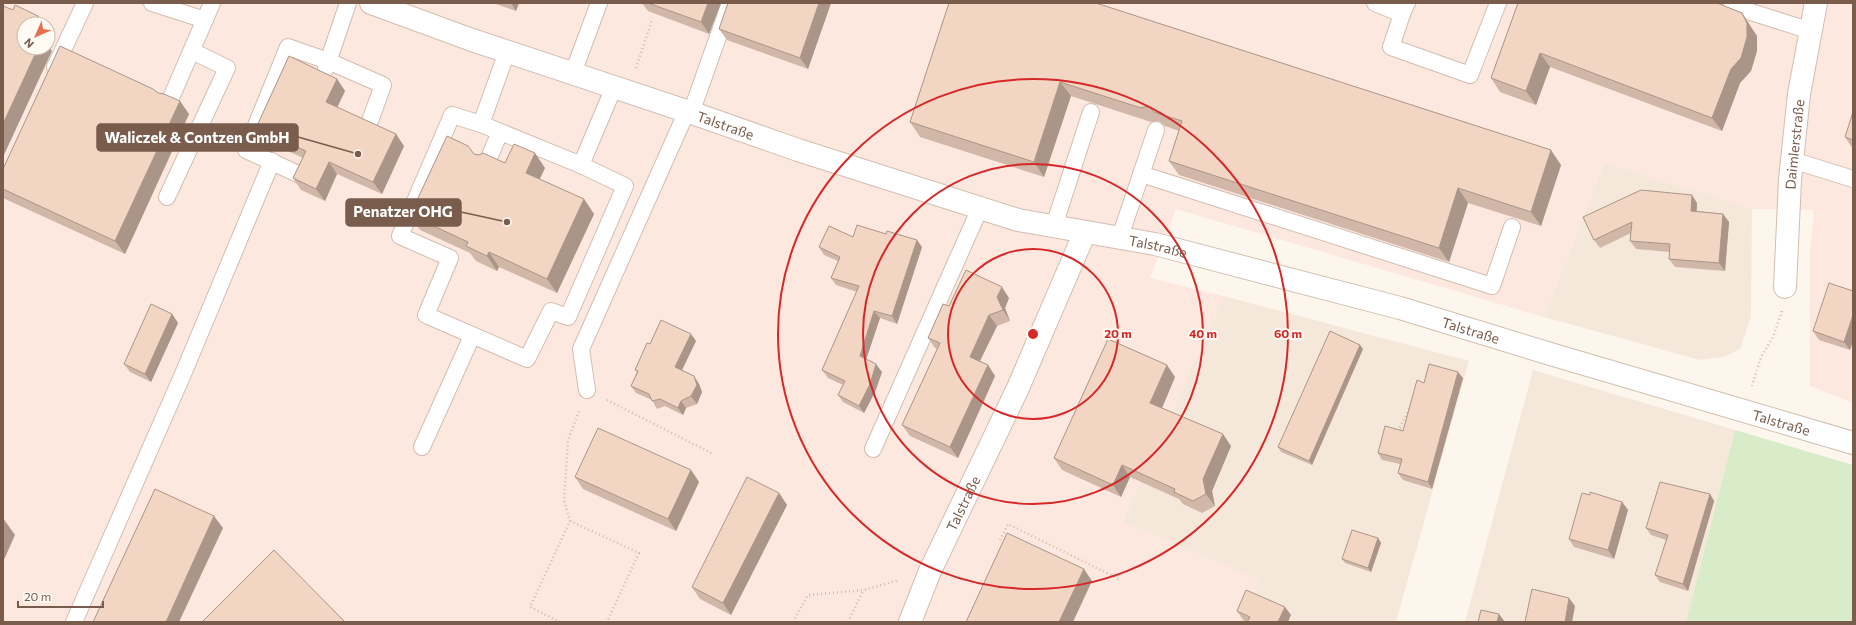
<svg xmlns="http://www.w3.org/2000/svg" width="1856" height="625" viewBox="0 0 1856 625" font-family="Commissioner,sans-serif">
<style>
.residential{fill:#f5e8da}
.commercial{fill:#fde8e0;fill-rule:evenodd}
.green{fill:#d8ecc9}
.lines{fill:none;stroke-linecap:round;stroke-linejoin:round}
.lane-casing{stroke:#d1beb0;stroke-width:18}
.street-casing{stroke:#d1beb0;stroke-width:24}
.path{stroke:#d9b8a5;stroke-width:2.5;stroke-dasharray:1 3;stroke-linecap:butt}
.lane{stroke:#fff;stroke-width:16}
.street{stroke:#fff;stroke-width:22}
.wall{fill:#d1b7a8}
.shaded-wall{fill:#aa9588}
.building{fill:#f3d5c3;stroke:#aa9588}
.ring{fill:none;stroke:#d62828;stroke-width:2}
.labels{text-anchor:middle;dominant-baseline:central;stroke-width:4;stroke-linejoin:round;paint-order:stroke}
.street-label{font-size:14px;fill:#7a5c4d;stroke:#fffaf3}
.centre{fill:#d62828;stroke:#fffaf3;stroke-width:2}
.ring-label{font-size:12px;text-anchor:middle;font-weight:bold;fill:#d62828;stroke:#fffaf3;stroke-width:4;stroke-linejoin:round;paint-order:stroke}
.leader{fill:none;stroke:#7a5c4d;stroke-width:1.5}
.callout-dot{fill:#7a5c4d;stroke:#fffaf3;stroke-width:1.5}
.callout{fill:#7a5c4d;stroke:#7a5c4d;stroke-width:1.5}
.callout-label{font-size:15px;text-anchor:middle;font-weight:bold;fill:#fff}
</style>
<rect width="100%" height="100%" fill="#fdf6ec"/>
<g class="residential">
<polygon points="1605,162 1752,209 1751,317 1740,349 1724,357 1700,360 1544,317"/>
<polygon points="1224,296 1469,361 1396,622 1240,622 1259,580 1122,522"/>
<polygon points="1533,370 1735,430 1686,622 1465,622"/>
</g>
<path class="commercial" d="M3,3H1853V403L1810,386V253L1814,210L1752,209L1605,163L1544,317L1176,209L1150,278L1224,296L1122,522L1259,580L1240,622H3ZM24,24H48V48H24Z"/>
<polygon class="green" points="1735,430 1853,465 1853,622 1686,622"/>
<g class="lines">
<g class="lane-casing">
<g id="lane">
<polyline points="152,3 205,20"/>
<polyline points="1375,3 1402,14 1407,3"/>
<polyline points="1732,6 1811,31"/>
<polyline points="1402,14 1391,47 1470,75 1498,3"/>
<polyline points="507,52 481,124 581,165 614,87"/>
<polyline points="55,67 85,3"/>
<polyline points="326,68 348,3"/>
<polyline points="573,73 599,3"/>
<polyline points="171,98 212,3"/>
<polyline points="691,113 730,3"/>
<polyline points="481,124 452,115 400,236 450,258 426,315 527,359 551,311 568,317 625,186 581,165"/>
<polyline points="488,160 500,132"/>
<polyline points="1792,160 1853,179"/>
<polyline points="298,174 246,150 288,47 328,61 383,85 370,121"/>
<polyline points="1141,174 1492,286 1512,227"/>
<polyline points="167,197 227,68 192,51"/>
<polyline points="1054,226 1091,112"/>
<polyline points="1120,237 1156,130"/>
<polyline points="587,390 581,349 687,111"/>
<polyline points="422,447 472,336"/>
<polyline points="873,449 980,208"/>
<polyline points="74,622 183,374 272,161"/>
</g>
</g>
<g class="street-casing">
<g id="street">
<path id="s1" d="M371,3L472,40L701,116L798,150L1018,220L1155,244L1400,308L1547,353L1853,443"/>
<path id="s2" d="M1785,287L1790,180L1799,94L1816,3"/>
<path id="s3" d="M910,622L930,571L1018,388L1085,232"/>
</g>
</g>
<g class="path">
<polyline points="636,68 652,20"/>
<polyline points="1752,386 1761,357 1773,337 1782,311"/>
<polyline points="607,400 713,454"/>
<polyline points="1405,431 1399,429 1411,405"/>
<polyline points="570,521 639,553 607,622"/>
<polyline points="1000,540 1008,524 1119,579"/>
<polyline points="560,622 530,607 570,521 564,500 568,440 579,411"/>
<polyline points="793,622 808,595 864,590 899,580"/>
<polyline points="848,622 863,591"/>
</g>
<use href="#lane" class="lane"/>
<use href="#street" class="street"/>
</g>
<g class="wall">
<polygon points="493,3 519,3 516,11"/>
<polygon points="642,3 721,3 709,34 648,11"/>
<polygon points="831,3 808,69 727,40 719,29"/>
<polygon points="949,3 1561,165 1541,226 1468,203 1449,262 1179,175 1169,161 1179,131 1165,126 1159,121 1151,122 1071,96 1044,177 920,137 910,122"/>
<polygon points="1518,3 1723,3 1722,5 1742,13 1751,27 1757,36 1757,51 1751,71 1740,83 1722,131 1550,67 1536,105 1500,92 1491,78"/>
<polygon points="337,79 345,91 337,107 404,146 382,194 337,174 325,201 301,190 293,178 303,158 264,140 256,128"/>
<polygon points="158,93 189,114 125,254 3,198 3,169"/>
<polygon points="1853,112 1853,149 1845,137"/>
<polygon points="474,154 505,163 545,168 539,179 584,199 594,214 557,293 499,267 497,271 476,261 470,253 420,230 410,215"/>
<polygon points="1697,203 1697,211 1723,214 1729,222 1725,271 1675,267 1669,259 1670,252 1636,249 1630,241 1631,233 1600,248 1594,240 1583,217"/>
<polygon points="853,237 922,247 897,324 880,318 866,359 882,372 875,392 864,413 843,402 838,395 843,385 828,378 822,370 857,292 836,285 831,278 838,261 824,255 819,247"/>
<polygon points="1853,291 1853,341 1850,350 1819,340 1813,331"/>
<polygon points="1009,298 1005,308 1010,321 997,326 980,361 988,365 995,376 958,458 910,436 902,425 937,349 935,348 928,338 949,306"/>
<polygon points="172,314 178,323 151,382 130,372 124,364"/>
<polygon points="696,341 682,370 694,376 699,384 702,392 697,404 686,408 683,415 665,406 657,409 652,400 636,393 631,386 637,372 635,370 650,344"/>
<polygon points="1363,349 1312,465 1281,452 1278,447"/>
<polygon points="1175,377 1162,408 1231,446 1212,491 1215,506 1202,513 1183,504 1179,499 1130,477 1121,497 1062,470 1054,458"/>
<polygon points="1463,378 1432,489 1403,480 1398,473 1400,464 1382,460 1378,453 1403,431 1424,383"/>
<polygon points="691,470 699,482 676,531 583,489 575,477"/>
<polygon points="779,493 787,505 731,615 700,599 692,587"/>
<polygon points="1710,494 1714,501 1688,591 1660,582 1655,575 1666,540 1651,535 1646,528"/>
<polygon points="1590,495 1622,502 1628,510 1614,559 1574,547 1569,539"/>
<polygon points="1378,538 1381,543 1371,572 1345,563 1342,559"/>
<polygon points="1237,611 1291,615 1247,622 1243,620"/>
</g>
<g class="shaded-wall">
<polygon points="511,3 519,3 516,11"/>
<polygon points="708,3 721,3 709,34 701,22"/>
<polygon points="819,3 831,3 808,69 800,58"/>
<polygon points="1742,13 1751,27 1757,36 1757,51 1751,71 1740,83 1722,131 1712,118"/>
<polygon points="38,16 44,24 34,24"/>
<polygon points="48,45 52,51 3,157 3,124 38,48 48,48"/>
<polygon points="1540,53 1550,67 1536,105 1526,91"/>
<polygon points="337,79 345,91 334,114 326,102"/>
<polygon points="1060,82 1071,96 1044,177 1034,162"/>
<polygon points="180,101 189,114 125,254 115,241"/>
<polygon points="396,134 404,146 382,194 373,182"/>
<polygon points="1551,150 1561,165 1541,226 1531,212"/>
<polygon points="535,153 545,168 536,187 526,173"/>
<polygon points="329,162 337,174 325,201 316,189"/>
<polygon points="1458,188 1468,203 1449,262 1439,248"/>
<polygon points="1692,195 1697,203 1696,219 1691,211"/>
<polygon points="584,199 594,214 557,293 547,279"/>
<polygon points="1723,214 1729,222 1725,271 1719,263"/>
<polygon points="917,240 922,247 897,324 892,316"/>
<polygon points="489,252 499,267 497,271 487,256"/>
<polygon points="1002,287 1009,298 1005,308 1010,321 1003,310 997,297"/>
<polygon points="874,311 880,318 865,363 860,356"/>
<polygon points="172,314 178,323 151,382 145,374"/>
<polygon points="989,315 997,326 977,367 970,357"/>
<polygon points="1853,315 1853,341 1850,350 1844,342"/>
<polygon points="691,334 696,341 680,374 675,367"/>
<polygon points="1360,345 1363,349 1312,465 1309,461"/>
<polygon points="876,364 882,372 875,392 864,413 859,406"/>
<polygon points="988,365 995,376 958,458 950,447"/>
<polygon points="1167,365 1175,377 1159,415 1150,403"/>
<polygon points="1458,372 1463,378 1432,489 1428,482"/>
<polygon points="694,376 699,384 702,392 697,404 691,396"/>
<polygon points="681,401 686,408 683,415 678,408"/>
<polygon points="1223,434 1231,446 1212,491 1215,506 1206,494 1203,479"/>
<polygon points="1122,465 1130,477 1121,497 1113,485"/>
<polygon points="691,470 699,482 676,531 668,519"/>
<polygon points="779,493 787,505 731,615 723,603"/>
<polygon points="1710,494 1714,501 1688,591 1683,584"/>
<polygon points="1622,502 1628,510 1614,559 1608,550"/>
<polygon points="214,516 223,528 179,622 166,622"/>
<polygon points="5,521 15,535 3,562 3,525"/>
<polygon points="1378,538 1381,543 1371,572 1368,568"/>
<polygon points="1084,569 1092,581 1073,622 1059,622"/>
<polygon points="1569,598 1575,606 1572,622 1565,622"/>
<polygon points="1285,607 1291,615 1288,622 1278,622"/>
<polygon points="1499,614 1505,622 1497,622"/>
</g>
<g class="building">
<polygon points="648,3 708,3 701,22"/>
<polygon points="728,3 819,3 800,58 719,29"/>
<polygon points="949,3 1096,3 1551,150 1531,212 1458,188 1439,248 1169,161 1182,121 1154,112 1148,106 1141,108 1060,82 1034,162 910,122"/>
<polygon points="1518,3 1717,3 1742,13 1747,23 1747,37 1741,58 1731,69 1712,118 1540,53 1526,91 1491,78"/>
<polygon points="15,5 38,16 34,24 24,24 24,48 38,48 3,124 3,6 13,10"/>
<polygon points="60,46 153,89 158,93 164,94 180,101 115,241 3,189 3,169"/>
<polygon points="289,56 337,79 326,102 396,134 373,182 329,162 316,189 293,178 306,151 256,128"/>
<polygon points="1853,112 1853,140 1845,137"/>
<polygon points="447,136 468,146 474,154 479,155 483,153 505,163 514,144 535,153 526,173 584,199 547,279 489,252 487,256 466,246 468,242 410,215"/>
<polygon points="1641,190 1692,195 1691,211 1723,214 1719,263 1669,259 1670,244 1630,241 1632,222 1594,240 1583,217"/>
<polygon points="857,225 886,234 887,231 917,240 892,316 874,311 860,356 876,364 870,384 859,406 838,395 845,381 822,370 859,286 831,278 840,257 819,247 829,226 853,237"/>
<polygon points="966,270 1002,287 997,297 1003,310 989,315 970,357 988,365 950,447 902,425 940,343 928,338 943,304 949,306"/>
<polygon points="1829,283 1853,291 1853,315 1844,342 1813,331"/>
<polygon points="151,304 172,314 145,374 124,364"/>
<polygon points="661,320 691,334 675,367 694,376 697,385 691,396 681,401 678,408 660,399 652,401 649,394 631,386 638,371 635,370 647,343 650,344"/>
<polygon points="1330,331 1360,345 1309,461 1278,447"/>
<polygon points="1108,339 1167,365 1150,403 1223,434 1203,479 1206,494 1193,501 1174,492 1175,489 1122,465 1113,485 1054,458"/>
<polygon points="1429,364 1458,372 1428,482 1398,473 1402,459 1378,453 1385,426 1403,431 1417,380 1424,383"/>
<polygon points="598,428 691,470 668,519 575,477"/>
<polygon points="747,477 779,493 723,603 692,587"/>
<polygon points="1660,482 1710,494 1683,584 1655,575 1668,535 1646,528"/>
<polygon points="155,489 214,516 166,622 93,622"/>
<polygon points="1590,492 1622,502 1608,550 1569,539 1582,493 1590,495"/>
<polygon points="3,520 5,521 3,525"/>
<polygon points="1352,530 1378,538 1368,568 1342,559"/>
<polygon points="1007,533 1084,569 1059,622 966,622"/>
<polygon points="274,550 345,622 202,622"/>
<polygon points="1532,589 1569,598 1565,622 1525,622"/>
<polygon points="1246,590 1285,607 1278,622 1247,622 1250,617 1237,611"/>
<polygon points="1481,610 1499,614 1497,622 1478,622"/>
</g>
<g class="ring">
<circle cx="1033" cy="334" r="85"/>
<circle cx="1033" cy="334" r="170"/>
<circle cx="1033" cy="334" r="255"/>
</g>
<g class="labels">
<g class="street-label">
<text stroke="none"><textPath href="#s1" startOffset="375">Talstraße</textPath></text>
<text stroke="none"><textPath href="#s2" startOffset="143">Daimlerstraße</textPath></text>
<text stroke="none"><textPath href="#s1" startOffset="825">Talstraße</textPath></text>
<text stroke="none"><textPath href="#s1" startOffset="1149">Talstraße</textPath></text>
<text stroke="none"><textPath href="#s1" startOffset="1473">Talstraße</textPath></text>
<text stroke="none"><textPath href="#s3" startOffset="130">Talstraße</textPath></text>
</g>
</g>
<circle cx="1033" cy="334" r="6" class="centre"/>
<g class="ring-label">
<text x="1118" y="338">20 m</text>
<text x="1203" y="338">40 m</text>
<text x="1288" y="338">60 m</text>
</g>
<path class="leader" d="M358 154L298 137M507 222L461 212"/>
<g class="callout-dot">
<circle cx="358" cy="154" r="4"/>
<circle cx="507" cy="222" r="4"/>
</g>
<g class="callout">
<rect x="97" y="124" width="201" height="27" rx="4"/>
<rect x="346" y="199" width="115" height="27" rx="4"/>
</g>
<g class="callout-label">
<text x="197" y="143">Waliczek &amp; Contzen GmbH</text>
<text x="403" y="217">Penatzer OHG</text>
</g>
<rect width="1856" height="625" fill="none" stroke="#7a5c4d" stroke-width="8"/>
<g transform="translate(36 36) rotate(225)"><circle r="19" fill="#fffaf3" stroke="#cabbb1"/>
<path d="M0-3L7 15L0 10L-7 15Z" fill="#e76f51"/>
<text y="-6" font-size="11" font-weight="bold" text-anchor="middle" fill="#7a5c4d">N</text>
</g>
<path d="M18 601v6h85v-6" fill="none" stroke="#7a5c4d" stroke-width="2"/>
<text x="24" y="601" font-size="12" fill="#7a5c4d" stroke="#fffaf3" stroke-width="3" paint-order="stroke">20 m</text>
</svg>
